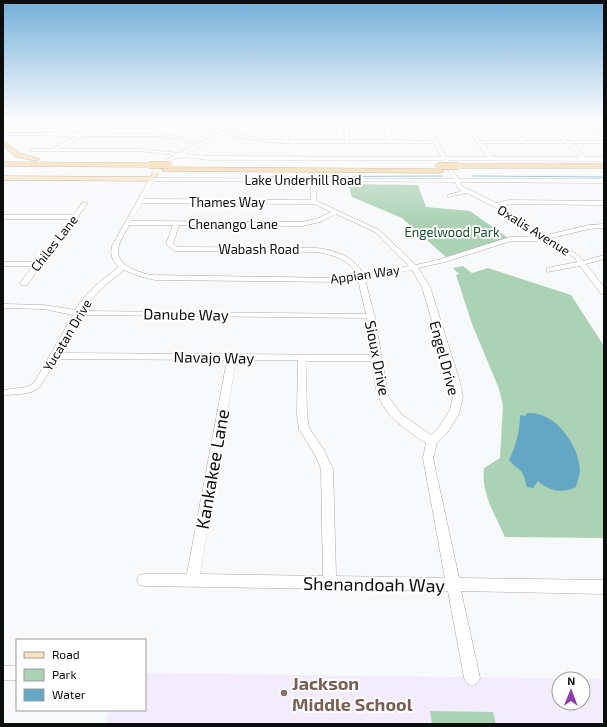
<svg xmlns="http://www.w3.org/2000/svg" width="607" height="727" viewBox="0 0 607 727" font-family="'Exo 2',sans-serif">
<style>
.education{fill:#f2ecfd;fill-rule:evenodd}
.green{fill:#acd2b5}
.water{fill:#63a7c5}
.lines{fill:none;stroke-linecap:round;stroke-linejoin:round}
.stream{stroke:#63a7c5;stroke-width:1}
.minor-casing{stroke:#aaabad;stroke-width:1}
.major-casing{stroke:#a38a63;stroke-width:1}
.highway-casing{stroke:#a38a63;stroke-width:1}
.minor{fill:#fff;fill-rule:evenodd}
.major{fill:#f9e2be;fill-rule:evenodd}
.highway{fill:#f5ce92;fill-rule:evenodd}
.highway-bridge-casing{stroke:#a38a63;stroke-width:8;stroke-linecap:butt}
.highway-bridge{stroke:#f5ce92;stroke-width:7}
.education-dot{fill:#8d6e63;stroke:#fff;stroke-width:1.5}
.labels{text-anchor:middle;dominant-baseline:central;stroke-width:4;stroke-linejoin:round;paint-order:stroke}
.far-street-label{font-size:13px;fill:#0c0d0d;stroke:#fff}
.far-park-label{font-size:13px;fill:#13512b;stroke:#fff}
.street-label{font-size:15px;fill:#0c0d0d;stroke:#fff}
.near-street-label{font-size:18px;fill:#0c0d0d;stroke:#fff}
.near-education-label{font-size:18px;font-weight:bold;fill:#785e54;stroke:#fff;text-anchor:start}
</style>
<rect width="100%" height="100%" fill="#f8f9fb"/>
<path class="education" d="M145,673L604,679V724H105L109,710H145ZM559,679H583V703H559Z"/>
<g class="green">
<polygon points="348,184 418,185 426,207 470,211 508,238 446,257 402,218 352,197"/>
<path d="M463,266L472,273L488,268L571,295L604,346V538L505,537C495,515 481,493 484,468L500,458L503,406L499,389L472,324L456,275L459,274L453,268Z"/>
<polygon points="430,711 493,712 496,724 432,724"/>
</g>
<path class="water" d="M527,413C555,411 578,444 580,469C580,475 577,482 576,487C562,494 549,491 538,481L533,488L527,487C525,480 524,473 519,469C515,466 512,464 509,460C516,446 520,430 520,415L525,416Z"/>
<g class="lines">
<g class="stream">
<polyline points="473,176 604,177"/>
<polyline points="253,177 442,176"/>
</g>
<g class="minor-casing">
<g id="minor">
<path d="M3,119L167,120L224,131L249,119H255L229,132L266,140H283C286,125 297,119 311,119C300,125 290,126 288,140H345L343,123L339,119H344L347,123L350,140H388L380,119H384L393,140L432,141L421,119H425L446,157H487L461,119H465L480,141H520L501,119H506L525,141H563L541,119H546L568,141H604V143H571L586,157H604V161L448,160L458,179H604V183L460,182L462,186L496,203L510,200L604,201V205L510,204L500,206L547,235L589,225L604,224V228L589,229L551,238L579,256L583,261L604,255V259L586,264L604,287V294H601L580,266L547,272V268L577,262L575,258L544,239L537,241H511L445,262L418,268L430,287L459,379L463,397L459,414L447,433L437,443L433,458L459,578L604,580V594L461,591L480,678L477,683L472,686L467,683L464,678L448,591L333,589L330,590L327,589L144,586L139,585L137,580L139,575L144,574H187L227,360L56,359L40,387C29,396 16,393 3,396V390L27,387L34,383L73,315L44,309L3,308V304L44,305L75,310C86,292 102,280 119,267C112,260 110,255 112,246L150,178L453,179L443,160H208C187,157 170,152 157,174L155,175L152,173L156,166L174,155L140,151H31V149H52L76,136L3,135V133H82L104,122L3,121ZM109,122H167L220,133L200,143L174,136L153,134L89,133ZM225,134L266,142L285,143H434L441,157L208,156L185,154ZM83,136H153L174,138L196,144L179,153L140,149H59ZM483,143H566L580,157H492ZM154,181H311V200L143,199ZM317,181L455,182L458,188L462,191L448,195V197L467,193L493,206L540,236L510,237L441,259L416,265L379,230L317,201L316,199ZM142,203L314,204L331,212L316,219L302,222L131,221ZM336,214L375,232L409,266L364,275C354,256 337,251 317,248L177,247L173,244L179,225L302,226L320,222ZM129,225H173L166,244L175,251L317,252C333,255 350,259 357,276L341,278L150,275C135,271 113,264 119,245C121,238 126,232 129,225ZM124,270L139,276L155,280L341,282L358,280L366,314L83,311C93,294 109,282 124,270ZM412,270L422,287L449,379L453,397L450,410L439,427L431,435L401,414L388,396L375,318L365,279ZM80,315L367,318L372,355L59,353ZM236,360H298L297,414L299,429L315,455L321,469L323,576L200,574ZM306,361H373C374,372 374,385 378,395C386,417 407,431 426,443L423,458L445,578L336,576L333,469L324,450L309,428L307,414Z"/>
<polygon points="581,119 586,119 604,134 604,137"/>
<polygon points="83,202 88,203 27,285 21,285 20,283 33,266 3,266 3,262 36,262 70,219 3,219 3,215 73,215"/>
<rect x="3" y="666" width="14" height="14"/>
</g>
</g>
<g class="major-casing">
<polygon id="major" points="155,171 158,173 154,180 152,181 3,180 3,176 150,177 153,172"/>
</g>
<g class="highway-casing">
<g id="highway">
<polygon points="3,140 20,153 40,159 36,161 15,157 3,146"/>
<polygon points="3,162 149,163 153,165 149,167 3,166"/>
<polygon points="455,164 604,164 604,168 458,168 454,166"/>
<polygon points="163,167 440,169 444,171 440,173 166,171 163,171"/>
</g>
</g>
<use href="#minor" class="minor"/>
<use href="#major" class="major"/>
<use href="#highway" class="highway"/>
<g class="highway-bridge-casing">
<g id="highway-bridge">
<polyline points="149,165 169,165"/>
<polyline points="438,166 458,166"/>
</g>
</g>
<use href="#highway-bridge" class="highway-bridge"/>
</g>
<linearGradient id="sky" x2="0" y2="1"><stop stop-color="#73afda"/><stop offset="0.54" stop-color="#fcfcfd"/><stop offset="1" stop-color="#fcfcfd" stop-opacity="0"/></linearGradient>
<rect width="607" height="221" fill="url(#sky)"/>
<circle class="education-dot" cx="284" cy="693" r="4"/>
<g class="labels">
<g class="far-street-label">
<text x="303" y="180">Lake Underhill Road</text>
<text x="227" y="202">Thames Way</text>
<text x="233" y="224">Chenango Lane</text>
<text transform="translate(534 230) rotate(32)">Oxalis Avenue</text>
<text transform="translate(54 243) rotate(-52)">Chiles Lane</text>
<text x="259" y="249">Wabash Road</text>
<text transform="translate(365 274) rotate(-8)">Appian Way</text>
<text transform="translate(67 335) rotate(-59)">Yucatan Drive</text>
</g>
<g class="far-park-label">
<text x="452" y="232">Engelwood Park</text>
</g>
<g class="street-label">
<text transform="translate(186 314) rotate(1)">Danube Way</text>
<text transform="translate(214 357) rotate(1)">Navajo Way</text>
<text transform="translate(378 358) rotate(79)">Sioux Drive</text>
<text transform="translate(445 358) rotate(75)">Engel Drive</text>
</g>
<g class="near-street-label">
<text transform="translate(212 469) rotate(-80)">Kankakee Lane</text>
<text transform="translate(374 584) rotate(1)">Shenandoah Way</text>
</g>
<g class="near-education-label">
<text x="292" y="683">Jackson<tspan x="292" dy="21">Middle School</tspan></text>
</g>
</g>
<rect width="607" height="727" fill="none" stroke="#0c0d0d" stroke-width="8"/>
<rect x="16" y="639" width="130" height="72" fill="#ffffff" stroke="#9e9e9e"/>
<rect x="24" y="652" width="20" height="6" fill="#f9e2be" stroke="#9e9e9e"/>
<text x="52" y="659" font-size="12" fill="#0c0d0d">Road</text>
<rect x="24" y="669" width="20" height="12" fill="#acd2b5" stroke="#9e9e9e"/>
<text x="52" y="679" font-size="12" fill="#0c0d0d">Park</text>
<rect x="24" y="689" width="20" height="12" fill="#63a7c5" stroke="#9e9e9e"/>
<text x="52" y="699" font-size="12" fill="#0c0d0d">Water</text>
<g transform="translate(571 691) rotate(1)"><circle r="19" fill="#ffffff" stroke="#9e9e9e"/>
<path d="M0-3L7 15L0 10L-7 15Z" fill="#8e3aa8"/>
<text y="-6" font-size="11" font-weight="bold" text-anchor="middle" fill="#0c0d0d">N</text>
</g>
</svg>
